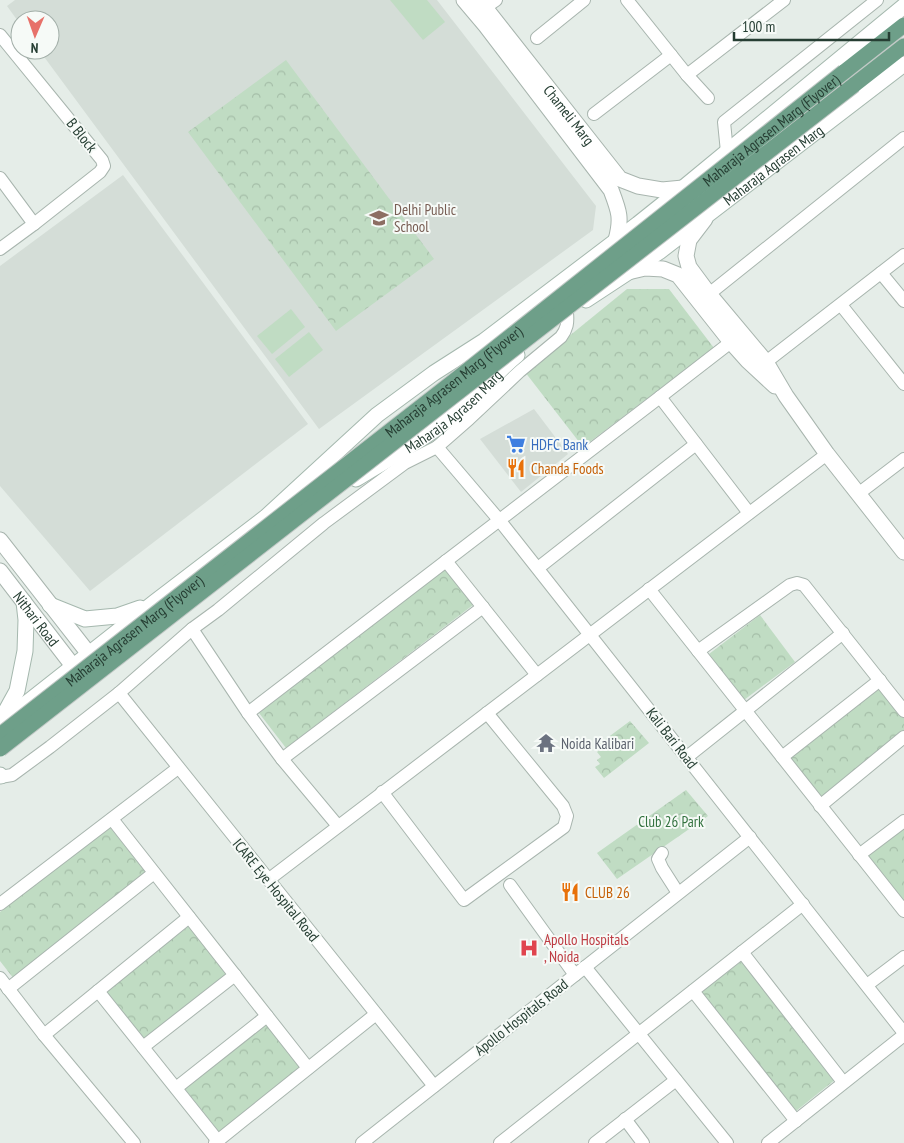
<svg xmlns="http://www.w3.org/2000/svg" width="904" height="1143" viewBox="0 0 904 1143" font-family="'PT Sans Narrow',sans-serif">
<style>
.built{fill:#d4ddd7}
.forest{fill:url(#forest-crowns)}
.pitch{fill:#c0dcc3}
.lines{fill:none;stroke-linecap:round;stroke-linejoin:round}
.minor-casing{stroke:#a8b5ae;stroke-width:14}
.tertiary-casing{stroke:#a8b5ae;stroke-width:17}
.secondary-casing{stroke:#a5b8ae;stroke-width:17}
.primary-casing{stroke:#c2c9c6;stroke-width:17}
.minor{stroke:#fff;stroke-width:12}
.tertiary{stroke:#fff;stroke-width:15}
.secondary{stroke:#fff;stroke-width:15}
.primary{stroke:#6e9f89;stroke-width:15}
.primary-bridge-casing{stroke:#c2c9c6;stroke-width:17;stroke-linecap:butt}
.primary-bridge{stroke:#6e9f89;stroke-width:15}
.labels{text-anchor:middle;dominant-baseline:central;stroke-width:4;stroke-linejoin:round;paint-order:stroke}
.street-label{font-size:15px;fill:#263e33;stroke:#f6faf7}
.education-label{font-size:15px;fill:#785e54;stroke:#f6faf7;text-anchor:start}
.shop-label{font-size:15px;fill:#366cbe;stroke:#f6faf7;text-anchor:start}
.food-label{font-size:15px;fill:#c56008;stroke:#f6faf7;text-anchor:start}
.worship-label{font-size:15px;fill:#5b616d;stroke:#f6faf7;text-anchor:start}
.park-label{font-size:15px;fill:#33723f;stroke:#f6faf7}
.health-label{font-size:15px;fill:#be3a42;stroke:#f6faf7;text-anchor:start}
</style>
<defs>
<pattern id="forest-crowns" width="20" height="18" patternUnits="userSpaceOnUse" patternTransform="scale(1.25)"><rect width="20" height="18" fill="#c0dcc3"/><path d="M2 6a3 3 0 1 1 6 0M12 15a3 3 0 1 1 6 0" fill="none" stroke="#a5bea8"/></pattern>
</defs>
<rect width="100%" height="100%" fill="#e5ede8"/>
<g class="built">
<polygon points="15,0 437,0 596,206 593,230 319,429 39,50 50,50 50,20 20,20 20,24 7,6"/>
<polygon points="123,175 308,424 90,591 0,486 0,266"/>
<polygon points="534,409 568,454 521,492 480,439"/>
</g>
<g class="forest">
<polygon points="286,60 434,259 336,331 188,132"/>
<polygon points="627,289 669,289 714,348 583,447 525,372"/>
<polygon points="445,569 473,605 286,748 259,713"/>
<polygon points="760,615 795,662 744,700 709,654"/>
<polygon points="879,687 904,718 904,732 821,798 789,758"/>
<polygon points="630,721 649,743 604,778 595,767 600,764 597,760 601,757 597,752 602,748 599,744"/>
<polygon points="686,790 708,816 617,879 597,853"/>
<polygon points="904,823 904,904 865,853"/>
<polygon points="109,826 147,874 14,979 0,961 0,912"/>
<polygon points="190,925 228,973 143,1040 105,992"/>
<polygon points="742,961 836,1079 796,1111 701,992"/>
<polygon points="266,1024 301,1067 219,1132 184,1088"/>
</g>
<g class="pitch">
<polygon points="390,0 427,0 445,22 423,40"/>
<polygon points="291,309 305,327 272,354 257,336"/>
<polygon points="309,332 323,350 289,377 275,359"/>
</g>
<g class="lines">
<g class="minor-casing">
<g id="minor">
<polyline points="627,0 687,75 708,98"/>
<polyline points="477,13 496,0"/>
<polyline points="0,35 102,160 104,166 100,172 34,224 0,249"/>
<polyline points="537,38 584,0"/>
<polyline points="687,75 784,0"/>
<polyline points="594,114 671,55"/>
<polyline points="727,152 724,122 877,0"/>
<polyline points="0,178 34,224"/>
<polyline points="881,273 904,301"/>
<polyline points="702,299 709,294 904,138"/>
<polyline points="841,305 904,384"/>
<polyline points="766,362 904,255"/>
<polyline points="660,397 749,513"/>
<polyline points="437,447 500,521 904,1033"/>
<polyline points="858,494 904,459"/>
<polyline points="446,561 537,675"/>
<polyline points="538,568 696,444"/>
<polyline points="649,589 904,911"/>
<polyline points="192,629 248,713 282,759 338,826"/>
<polyline points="698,651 790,585 797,583 804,585 904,711"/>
<polyline points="119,693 434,1086"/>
<polyline points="248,713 660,397 731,342"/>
<polyline points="687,757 843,633"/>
<polyline points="782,757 880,680"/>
<polyline points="282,759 483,607"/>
<path d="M0,777L12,775L50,747L119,693L192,629L218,610L324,523L405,463L437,447L469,419L520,371L561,337C567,329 568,323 567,313"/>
<polyline points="382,792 464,900 564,827 567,816 563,806 487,713"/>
<polyline points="820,806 904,737"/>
<polyline points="112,819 308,1068"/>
<polyline points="662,853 658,859 662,868 678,893"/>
<polyline points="859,855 904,821"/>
<polyline points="268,880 827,454"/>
<polyline points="510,885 575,975"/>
<polyline points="0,904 178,768"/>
<polyline points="742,952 843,1082"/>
<polyline points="585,967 727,1143"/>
<polyline points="0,978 44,1035 134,1143"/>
<polyline points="867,985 904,957"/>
<polyline points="8,989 154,873"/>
<polyline points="98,991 218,1141"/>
<polyline points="693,991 796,1121"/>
<polyline points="44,1035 189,917"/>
<polyline points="143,1047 235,975"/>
<polyline points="176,1088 267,1016"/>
<polyline points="625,1119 643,1143"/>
<polyline points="215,1143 376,1014"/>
<polyline points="362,1143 750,837"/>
<polyline points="500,1143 803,904"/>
<polyline points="595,1143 676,1080"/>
<polyline points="768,1143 904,1035"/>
</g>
</g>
<g class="tertiary-casing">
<g id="tertiary">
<path d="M464,0L486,26L611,190C619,211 622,218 616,240"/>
<path id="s1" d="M479,0L620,179L638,186L662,190L683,188"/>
<polyline points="705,219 689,240 686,256 689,267 709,294 766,362 786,396 827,454 904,552"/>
<polyline points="628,272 645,268 663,269 678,275 731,342 748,361 775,386"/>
<polyline points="0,540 96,663"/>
<path id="s2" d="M0,571L73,666L79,676"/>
</g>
</g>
<g class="secondary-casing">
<g id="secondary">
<path id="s3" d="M586,300L659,252L904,64"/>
<path id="s4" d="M356,479C393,456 432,435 465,406C484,390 498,370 517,355"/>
<polyline points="50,605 85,619 117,616 140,608"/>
<polyline points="2,718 17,691 25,651 26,620 24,602"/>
<polyline points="0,724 155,602 266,517 377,415 434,373 484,341 638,224 683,188 904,6"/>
<polyline points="0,775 1,776"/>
</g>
</g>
<g class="primary-casing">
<g id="primary">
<polyline points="844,72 904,25"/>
<polyline points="854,85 904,46"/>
</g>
</g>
<use href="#minor" class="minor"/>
<use href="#tertiary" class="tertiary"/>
<use href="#secondary" class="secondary"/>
<use href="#primary" class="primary"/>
<g class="primary-bridge-casing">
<g id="primary-bridge">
<path id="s5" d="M0,735L454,381L844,72"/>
<polyline points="0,749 461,390 854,85"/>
</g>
</g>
<use href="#primary-bridge" class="primary-bridge"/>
</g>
<defs>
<g id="school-bare" transform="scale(1.5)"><path d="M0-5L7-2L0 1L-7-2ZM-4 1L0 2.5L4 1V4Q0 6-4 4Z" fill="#8d6e63" stroke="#f6faf7" stroke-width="2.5" paint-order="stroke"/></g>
<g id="supermarket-bare" transform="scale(1.5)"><path d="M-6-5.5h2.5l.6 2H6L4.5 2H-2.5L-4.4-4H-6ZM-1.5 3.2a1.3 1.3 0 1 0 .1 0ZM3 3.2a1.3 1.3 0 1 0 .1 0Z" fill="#3f7fe0" stroke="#f6faf7" stroke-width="2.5" paint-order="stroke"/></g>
<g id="restaurant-bare" transform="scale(1.5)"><path d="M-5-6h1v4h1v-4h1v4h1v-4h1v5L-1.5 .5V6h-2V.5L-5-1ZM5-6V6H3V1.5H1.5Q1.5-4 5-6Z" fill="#e8710a" stroke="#f6faf7" stroke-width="2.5" paint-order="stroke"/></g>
<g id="temple-bare" transform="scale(1.5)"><path d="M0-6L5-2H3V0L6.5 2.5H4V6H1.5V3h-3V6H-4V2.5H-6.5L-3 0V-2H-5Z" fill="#6b7280" stroke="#f6faf7" stroke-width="2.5" paint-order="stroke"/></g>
<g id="hospital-bare" transform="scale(1.5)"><path d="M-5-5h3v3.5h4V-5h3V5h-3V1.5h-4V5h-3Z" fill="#e0444e" stroke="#f6faf7" stroke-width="2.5" paint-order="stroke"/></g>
</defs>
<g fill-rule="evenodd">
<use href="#school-bare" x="379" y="218"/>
<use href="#supermarket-bare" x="516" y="444"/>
<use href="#restaurant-bare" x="516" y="468"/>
<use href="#temple-bare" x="546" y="743"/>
<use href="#restaurant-bare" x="570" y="892"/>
<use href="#hospital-bare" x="529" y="948"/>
</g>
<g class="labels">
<g class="street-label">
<text stroke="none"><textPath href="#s1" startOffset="146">Chameli Marg</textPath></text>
<text stroke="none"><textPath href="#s5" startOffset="980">Maharaja Agrasen Marg (Flyover)</textPath></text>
<text transform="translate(82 135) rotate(51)">B Block</text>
<text stroke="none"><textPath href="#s3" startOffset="231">Maharaja Agrasen Marg</textPath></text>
<text stroke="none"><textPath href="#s5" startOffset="575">Maharaja Agrasen Marg (Flyover)</textPath></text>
<text stroke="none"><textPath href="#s4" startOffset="119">Maharaja Agrasen Marg</textPath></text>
<text stroke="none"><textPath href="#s2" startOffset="60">Nithari Road</textPath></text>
<text stroke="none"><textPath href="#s5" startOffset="170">Maharaja Agrasen Marg (Flyover)</textPath></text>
<text transform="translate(672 738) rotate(52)">Kali Bari Road</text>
<text transform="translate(276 890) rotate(51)">ICARE Eye Hospital Road</text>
<text transform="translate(521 1017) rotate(-38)">Apollo Hospitals Road</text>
</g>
<g class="education-label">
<text x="394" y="209">Delhi Public<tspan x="394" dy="17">School</tspan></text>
</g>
<g class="shop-label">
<text x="531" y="444">HDFC Bank</text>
</g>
<g class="food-label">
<text x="531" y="468">Chanda Foods</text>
<text x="585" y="892">CLUB 26</text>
</g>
<g class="worship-label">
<text x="561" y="743">Noida Kalibari</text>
</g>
<g class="park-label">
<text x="671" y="821">Club 26 Park</text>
</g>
<g class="health-label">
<text x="544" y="939">Apollo Hospitals<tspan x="544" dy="17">, Noida</tspan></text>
</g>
</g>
<g transform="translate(35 35) rotate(182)"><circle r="24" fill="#f6faf7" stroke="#a3afa9"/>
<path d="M0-4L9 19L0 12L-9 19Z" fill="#e7716a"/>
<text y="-8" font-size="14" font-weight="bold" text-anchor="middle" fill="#263e33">N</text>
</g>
<path d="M734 32v8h155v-8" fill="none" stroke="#263e33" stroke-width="2.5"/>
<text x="742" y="32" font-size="15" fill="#263e33" stroke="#f6faf7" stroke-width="4" paint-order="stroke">100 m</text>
</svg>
